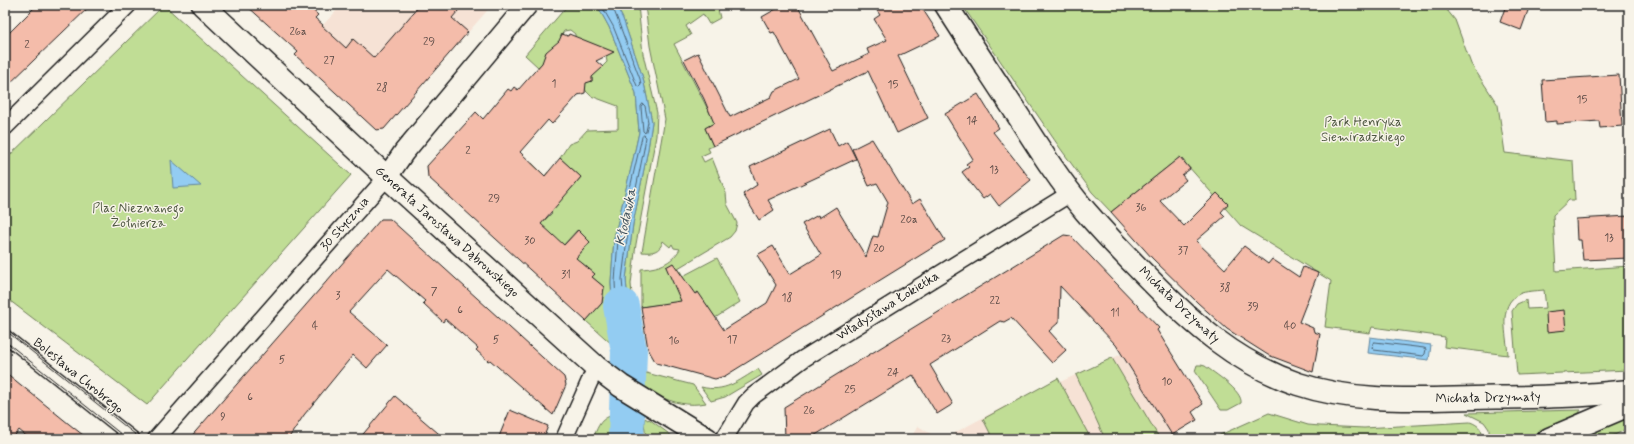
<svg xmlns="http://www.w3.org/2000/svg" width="1634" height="444" viewBox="0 0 1634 444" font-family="Mynerve,sans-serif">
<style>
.built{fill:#f6e2d5}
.green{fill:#c0dd95;stroke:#6e7c58}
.water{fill:#93ccf2;stroke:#63869c}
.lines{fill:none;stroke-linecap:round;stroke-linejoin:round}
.shore{stroke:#4c6272;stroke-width:1}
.river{stroke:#93ccf2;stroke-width:36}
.building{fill:#f4bcaa;stroke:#1c1c1c}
.pedestrian-casing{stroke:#1c1c1c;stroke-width:15}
.minor-casing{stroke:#1c1c1c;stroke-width:19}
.tertiary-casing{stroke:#1c1c1c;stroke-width:23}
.secondary-casing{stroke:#1c1c1c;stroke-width:25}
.pedestrian{stroke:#f7f3e8;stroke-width:12}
.minor{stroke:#f7f3e8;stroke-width:16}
.tertiary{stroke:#f7f3e8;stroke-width:20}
.secondary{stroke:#f7f3e8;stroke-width:22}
.tram{stroke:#1c1c1c;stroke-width:1}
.labels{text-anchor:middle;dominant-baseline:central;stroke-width:3;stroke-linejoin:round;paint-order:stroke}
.number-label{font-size:11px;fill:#524440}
.park-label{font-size:13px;fill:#4d5640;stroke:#f7f3e8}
.street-label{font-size:13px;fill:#1c1c1c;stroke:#f7f3e8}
.water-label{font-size:14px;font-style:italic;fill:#40515c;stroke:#f7f3e8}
</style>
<rect width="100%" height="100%" fill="#f7f3e8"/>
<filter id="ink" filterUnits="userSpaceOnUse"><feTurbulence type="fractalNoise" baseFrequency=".025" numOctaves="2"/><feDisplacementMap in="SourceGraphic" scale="8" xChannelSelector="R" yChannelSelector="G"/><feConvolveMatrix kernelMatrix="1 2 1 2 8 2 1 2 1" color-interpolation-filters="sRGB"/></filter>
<g filter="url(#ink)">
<g class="built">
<polygon points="342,5 492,5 384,129 376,130 320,28"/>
<polygon points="1124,353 1123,357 1172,435 1166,439 949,439 956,432 1058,378 1060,382"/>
<polygon points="918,426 939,439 910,439"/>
</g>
<g class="green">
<polygon points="164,5 351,175 147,405 5,297 5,160"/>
<polygon points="568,5 597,5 609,27 636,93 639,132 632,164 614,238 611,282 614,346 586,321 602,303 604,287 592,277 595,274 582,263 580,265 573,255 579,255 590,242 577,230 561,248 537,222 544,221 552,213 542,203 507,190 532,163 545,176 548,172 570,190 581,177 560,158 569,144 577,141 587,130 618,129 618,106 591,96 586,91 584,85 587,82 592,81 592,77 607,62 606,56 607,55 575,39 575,34 570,30 564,31 561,36 562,40 545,56 544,61 538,67 525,55"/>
<polygon points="616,5 638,5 643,54 657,113 656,136 636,244 631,284 634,316 644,361 637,357 629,315 626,279 633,224 648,149 652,122 643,78 623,19"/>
<path d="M645,5H717L720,18L709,24L703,14L686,26L691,35L674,44L715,123L705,128L713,146L708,148L710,152L701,156L704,162L712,158L726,193L727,204L737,223L735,231L730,237L678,268L683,276L717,258L740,302L715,318L697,292L682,302L641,307V269C658,268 671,264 680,249L674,248L672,244L670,247L663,241C660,252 652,253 642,252L665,119L650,46Z"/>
<path d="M962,5H1443L1455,20L1471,64L1498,105L1505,153L1573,161L1575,200H1569L1553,215L1556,271L1629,266V274L1626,275L1629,315V370L1517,375L1512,311L1517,304L1526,300L1527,309L1546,308L1544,290C1536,291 1525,291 1519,294C1497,305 1507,336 1508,355L1444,347L1445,337L1372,327L1370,333L1325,327L1331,281L1241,226L1180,157L1111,212L1092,192L1060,148Z"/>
<polygon points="1112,358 1160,439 1105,439 1076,375"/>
<path d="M1197,365H1201L1205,366C1214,373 1243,391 1241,403L1228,410H1221L1195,371Z"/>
<path d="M623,367L693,385L706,403C671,410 644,388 617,370Z"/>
<path d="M758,369L762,375L725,397L711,401L701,387C725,393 738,381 758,369Z"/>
<polygon points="1058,378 1091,439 993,439 983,419"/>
<polygon points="1578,410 1581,410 1579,413 1525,439 1489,439 1489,429 1484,422 1466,413"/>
<path d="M1269,413L1308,425L1320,426L1364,428L1470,422C1479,425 1483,430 1482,439H1211Z"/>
<polygon points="1629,415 1629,428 1606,439 1573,439"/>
<path d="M610,416L620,422L618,426V439H593C597,429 599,420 610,416Z"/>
<polygon points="645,418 648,420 649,419 676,439 646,439 644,423"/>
</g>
<g class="water">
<polygon points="597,5 616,5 623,19 643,78 652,122 648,149 633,224 626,279 629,315 637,357 614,346 611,282 614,238 632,164 639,132 636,93 609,27"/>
<polygon points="171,160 201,186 173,188"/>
<polygon points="1370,337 1431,345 1429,360 1368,353"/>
<polygon points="620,422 635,439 618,439 618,426"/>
</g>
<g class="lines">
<g class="shore">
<polyline points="601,5 613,26 637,86 639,87 641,85 640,79 612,5"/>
<polygon points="643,104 645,106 648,122 646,131 645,133 643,131 641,107"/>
<polygon points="644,135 646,137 644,149 629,223 622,279 625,316 631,347 628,349 618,343 615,282 618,239 642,137"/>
<polygon points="1375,342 1424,348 1426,349 1425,354 1423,356 1374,350 1372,348 1373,343"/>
</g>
<polyline class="river" points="621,306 629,351 626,439"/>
</g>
<g class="building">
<polygon points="37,5 91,5 5,88 5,37"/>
<polygon points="246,5 307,5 318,15 315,18 323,25 322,26 346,48 353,39 374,58 420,5 463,5 452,18 468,32 384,129 376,130 295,55 298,52"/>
<polygon points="783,5 797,5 833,71 869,54 867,49 887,40 874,19 880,15 873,5 920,5 940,36 898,56 928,118 897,133 868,71 713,146 705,128 714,123 704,99 684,60 698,53 730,117 771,97 774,91 799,79 774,32 771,33 762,17"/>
<polygon points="1506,5 1530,5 1521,30 1500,22"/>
<polygon points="562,34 568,36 569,34 614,52 596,61 603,67 592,77 592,81 586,83 585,93 578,95 552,124 548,120 520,152 545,176 560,158 581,177 541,224 564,245 578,230 590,242 576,258 595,274 592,277 604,287 602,303 586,321 428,177 427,166 476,112 483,119 508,89 511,91 514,87 518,90 542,63 546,52 559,41"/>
<polygon points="1619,75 1622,126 1600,128 1599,121 1557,124 1557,121 1545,122 1542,80"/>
<polygon points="978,94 999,128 993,132 1031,180 999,206 990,194 983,199 962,172 969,167 966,164 973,159 945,114"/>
<polygon points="830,129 838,146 847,141 856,159 768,200 774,210 759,220 743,194 757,185 750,167"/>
<polygon points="872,139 912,204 920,199 945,240 725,376 715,379 656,363 648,349 641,307 681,301 666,267 673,263 695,294 698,292 724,330 767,303 776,285 757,255 773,246 790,274 821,255 802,224 818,215 819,218 836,207 866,257 873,236 878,237 888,202 877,183 869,186 852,149"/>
<polygon points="1180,157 1190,169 1182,175 1186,180 1160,201 1184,226 1217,193 1228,204 1221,212 1225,216 1196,241 1225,269 1244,246 1268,264 1272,259 1299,277 1303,267 1318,273 1299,322 1313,328 1314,332 1320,334 1313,372 1268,355 1227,329 1198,303 1152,258 1111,212"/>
<polygon points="1629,216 1629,258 1583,260 1581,240 1577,240 1576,219"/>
<polygon points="381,219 390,219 564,377 566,385 553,415 490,360 488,361 476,350 478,348 445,319 443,322 423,303 425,301 388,269 349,312 387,345 367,368 353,355 304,415 288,439 189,439"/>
<polygon points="1064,235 1071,236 1159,328 1157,330 1203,404 1192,412 1197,420 1172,435 1116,345 1060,286 1059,322 1049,331 1066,350 1052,363 1011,318 1004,322 1000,321 930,365 953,404 937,414 913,375 809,439 785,439 784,407"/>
<polygon points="1564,310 1566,330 1547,332 1546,312"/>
<polygon points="5,372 69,424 88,439 30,439 19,430 12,439 5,439"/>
<polygon points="395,396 445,439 359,439"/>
<polygon points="510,410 548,426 543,439 498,439"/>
</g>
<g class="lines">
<g class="pedestrian-casing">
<polyline id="pedestrian" points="5,336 134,439"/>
</g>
<g class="minor-casing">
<g id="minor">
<polyline points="5,127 128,5"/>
<polyline points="156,439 387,177"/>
<polyline points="564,439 596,367"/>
<polyline points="724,439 746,403 753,396 803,359 1071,193"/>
</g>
</g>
<g class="tertiary-casing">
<polyline id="tertiary" points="387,177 404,152 527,5"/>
</g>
<g class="secondary-casing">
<g id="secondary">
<polyline points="203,5 378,169 596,367 621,386 707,439"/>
<path d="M946,5C970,43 995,80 1019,117C1040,150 1061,183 1086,212C1106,235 1127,257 1148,278C1193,324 1236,363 1298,384C1355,403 1415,399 1474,398C1526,397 1577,397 1629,391"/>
<polyline points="1549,439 1629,405"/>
</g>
</g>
<use href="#pedestrian" class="pedestrian"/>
<use href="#minor" class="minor"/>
<use href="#tertiary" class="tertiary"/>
<use href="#secondary" class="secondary"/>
<g class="tram">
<polyline points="5,330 141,439"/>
<polyline points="5,341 127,439"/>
</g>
</g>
</g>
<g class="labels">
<g class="number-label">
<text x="298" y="32">26a</text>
<text x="429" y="42">29</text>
<text x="27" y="45">2</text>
<text x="329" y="61">27</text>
<text x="554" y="84">1</text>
<text x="893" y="85">15</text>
<text x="382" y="88">28</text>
<text x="1582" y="100">15</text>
<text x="972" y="121">14</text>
<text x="468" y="151">2</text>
<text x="994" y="170">13</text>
<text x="494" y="199">29</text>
<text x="1141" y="208">36</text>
<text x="909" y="220">20a</text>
<text x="1609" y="238">13</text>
<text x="530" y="241">30</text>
<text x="879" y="249">20</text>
<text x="1183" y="251">37</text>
<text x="566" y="275">31</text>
<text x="836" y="275">19</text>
<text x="1225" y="288">38</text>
<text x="434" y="292">7</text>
<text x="338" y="296">3</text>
<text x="787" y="298">18</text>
<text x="995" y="301">22</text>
<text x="1253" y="307">39</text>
<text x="460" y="310">6</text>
<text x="1115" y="313">11</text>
<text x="315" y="326">4</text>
<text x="1290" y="326">40</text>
<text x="946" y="339">23</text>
<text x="496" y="340">5</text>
<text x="732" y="340">17</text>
<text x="674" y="341">16</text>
<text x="282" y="360">5</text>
<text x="893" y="373">24</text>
<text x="1167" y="382">10</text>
<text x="850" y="390">25</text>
<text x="250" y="397">6</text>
<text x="809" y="411">26</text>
<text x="223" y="417">9</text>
</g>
<g class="park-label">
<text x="1363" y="122">Park Henryka<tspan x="1363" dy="15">Siemiradzkiego</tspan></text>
<text x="138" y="208">Plac Nieznanego<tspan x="138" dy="15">Żołnierza</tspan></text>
</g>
<g class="street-label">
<text transform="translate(345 224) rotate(-49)">30 Stycznia</text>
<text transform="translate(447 232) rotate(42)">Generała Jarosława Dąbrowskiego</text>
<text transform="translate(1179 305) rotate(43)">Michała Drzymały</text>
<text transform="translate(888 306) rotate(-32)">Władysława Łokietka</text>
<text transform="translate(78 376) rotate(39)">Bolesława Chrobrego</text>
<text transform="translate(1488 398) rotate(-1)">Michała Drzymały</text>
</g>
<g class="water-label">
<text transform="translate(626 217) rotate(-78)">Kłodawka</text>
</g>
</g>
<rect width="1634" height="444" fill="none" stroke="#f7f3e8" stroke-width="20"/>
<rect x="10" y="10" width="1614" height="424" fill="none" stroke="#1c1c1c" stroke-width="1.5" filter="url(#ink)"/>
</svg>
